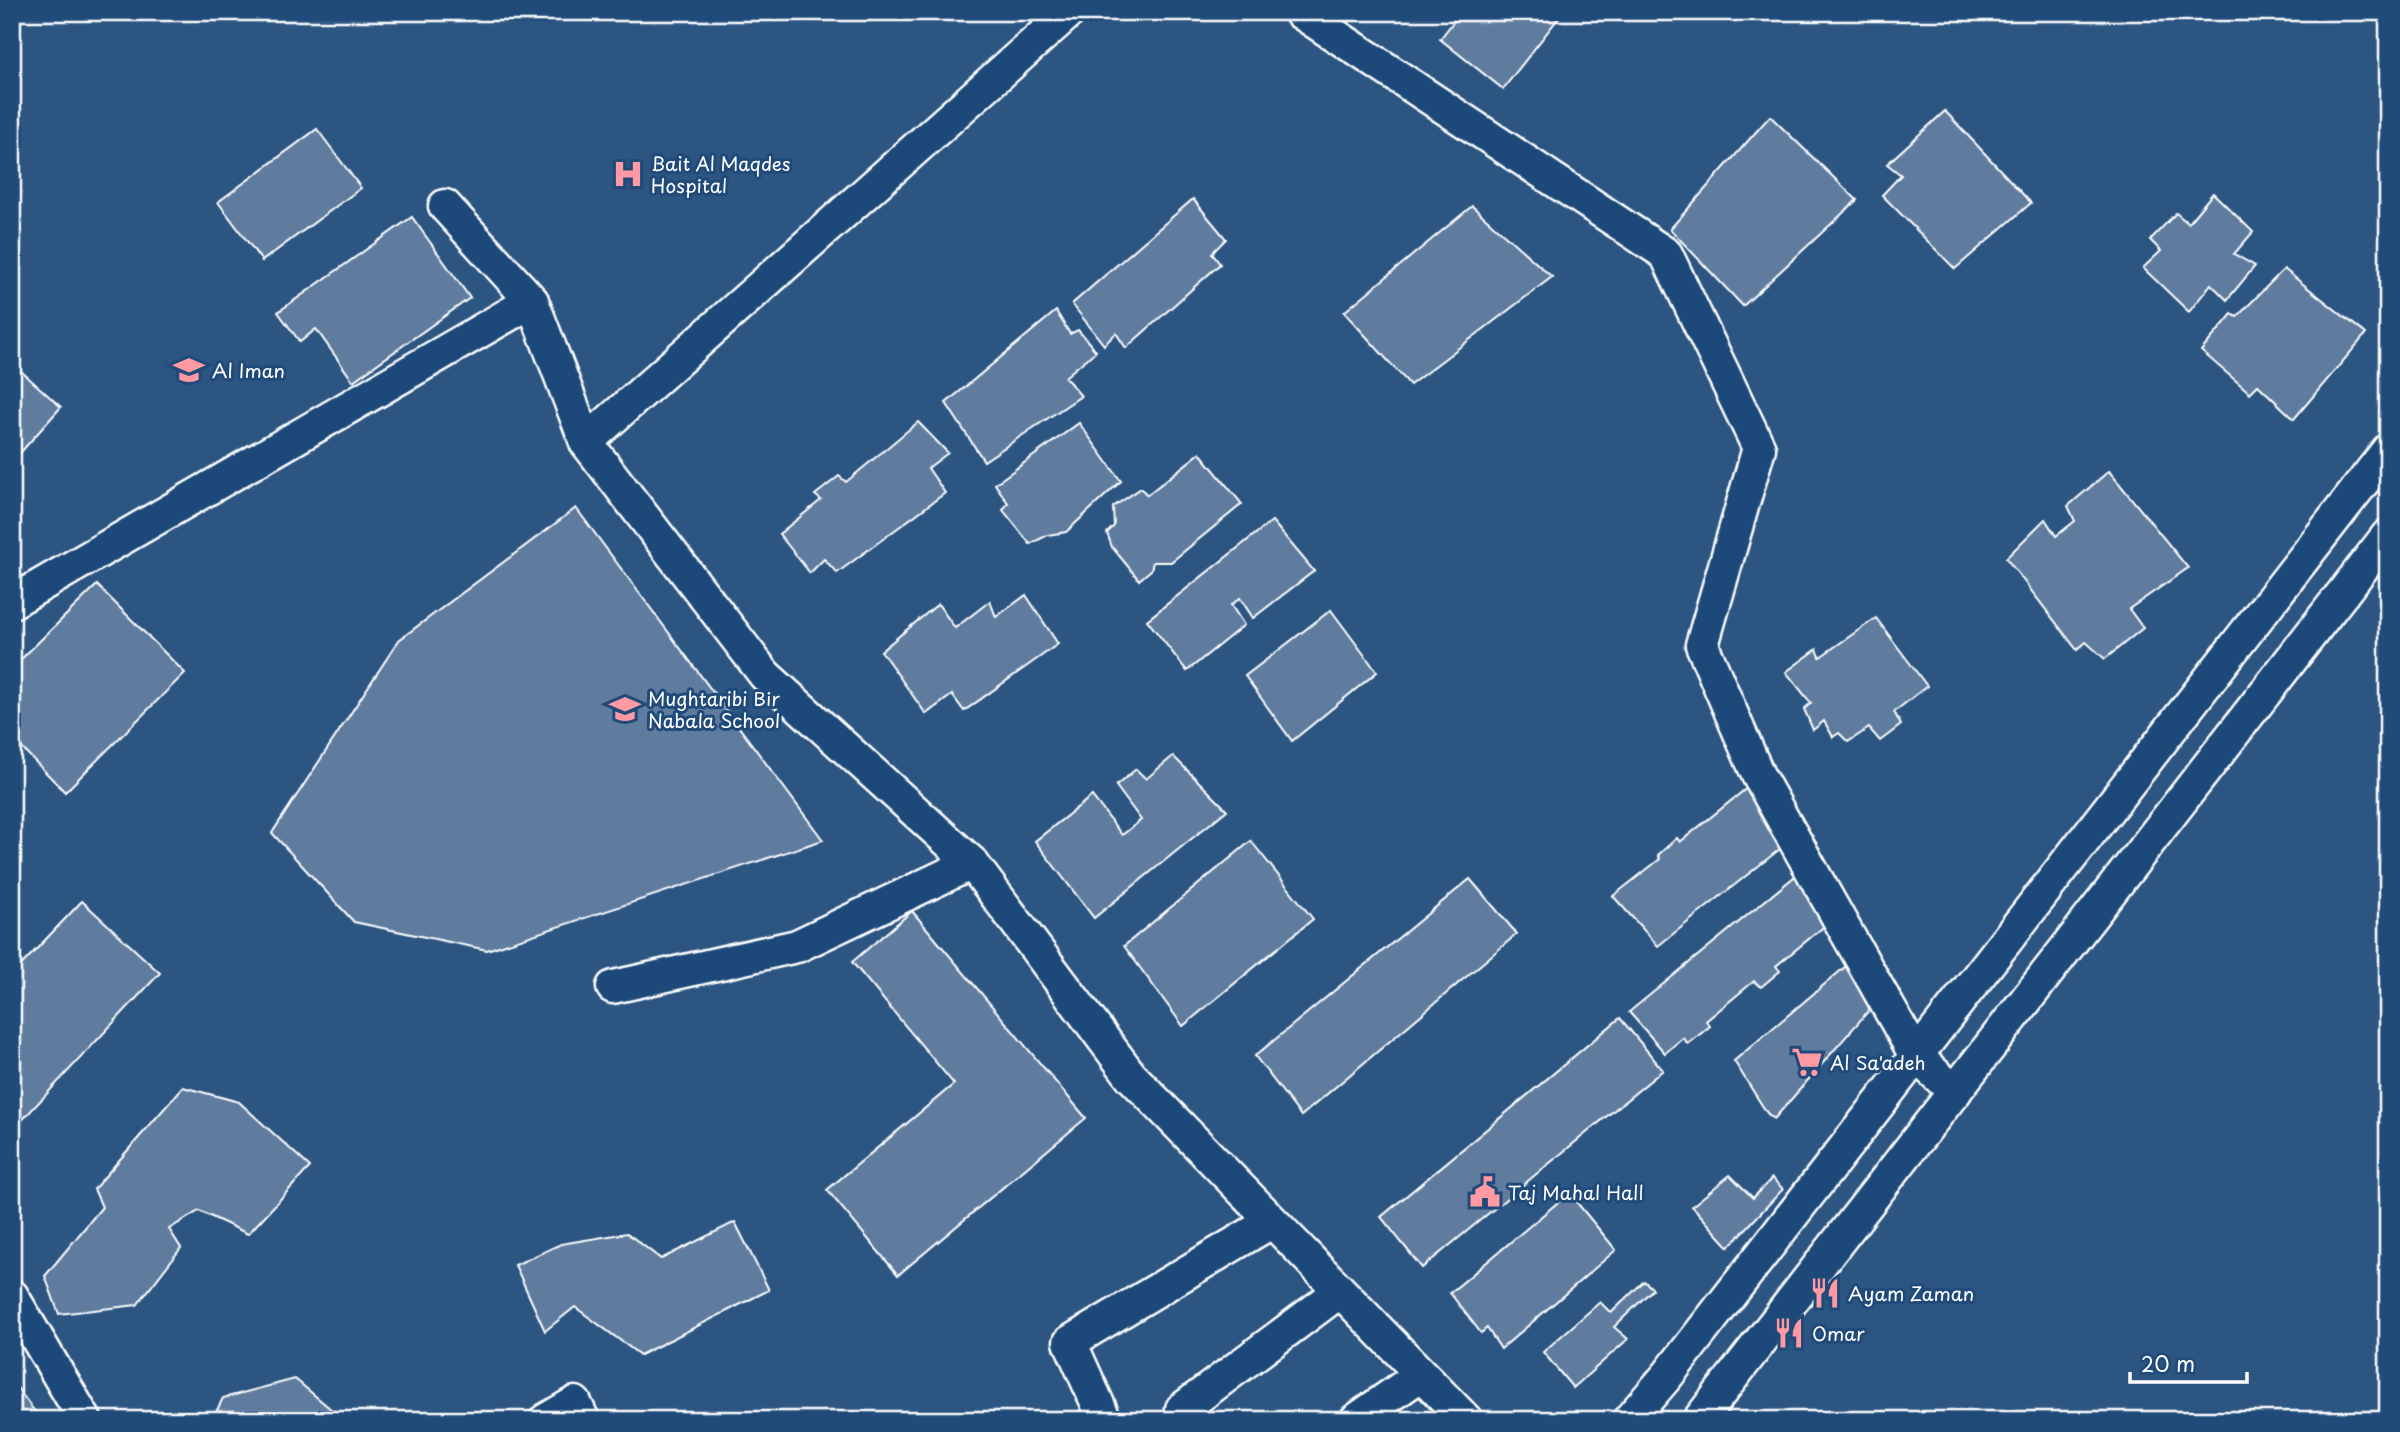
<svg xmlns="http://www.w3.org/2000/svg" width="2400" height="1432" viewBox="0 0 2400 1432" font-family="'Playpen Sans',sans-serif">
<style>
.building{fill:#5e7c9f;stroke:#fff;stroke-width:2}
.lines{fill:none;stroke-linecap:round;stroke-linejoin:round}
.minor-casing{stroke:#fff;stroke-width:37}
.minor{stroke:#1f4a7a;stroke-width:32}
.labels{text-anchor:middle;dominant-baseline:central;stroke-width:6;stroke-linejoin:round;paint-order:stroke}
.poi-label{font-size:19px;fill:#fff;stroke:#1f4a7a;text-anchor:start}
</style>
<rect width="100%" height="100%" fill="#2c5582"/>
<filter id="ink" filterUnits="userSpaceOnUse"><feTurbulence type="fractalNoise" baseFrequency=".0143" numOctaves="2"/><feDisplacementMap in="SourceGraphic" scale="14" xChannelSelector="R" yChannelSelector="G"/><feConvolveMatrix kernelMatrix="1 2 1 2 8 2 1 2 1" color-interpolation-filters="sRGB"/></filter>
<g filter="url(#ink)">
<g class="building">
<polygon points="1461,12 1563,12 1503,89 1440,39"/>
<polygon points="1945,111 2031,203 1955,269 1882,195 1901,175 1887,164"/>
<polygon points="1770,116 1857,200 1743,306 1670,229"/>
<polygon points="317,129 361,188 262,261 218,202"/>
<polygon points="2213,193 2253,232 2234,254 2255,266 2227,300 2211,284 2189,312 2143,268 2161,251 2150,240 2176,213 2188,223"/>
<polygon points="1193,199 1226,239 1212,253 1220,264 1126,348 1116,333 1104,345 1072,304"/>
<polygon points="1472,206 1552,277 1410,385 1344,312"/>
<polygon points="412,217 470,298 353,381 316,329 300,342 278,312"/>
<polygon points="2284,269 2366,334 2294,419 2258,385 2250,393 2201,351 2232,314 2237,317"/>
<polygon points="1056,311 1070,334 1078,330 1096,351 1065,377 1081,396 984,461 946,403"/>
<polygon points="12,363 61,407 12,462"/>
<polygon points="918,422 948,453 928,468 945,493 837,573 824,559 810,573 779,534 821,500 815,495 839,476 846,482"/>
<polygon points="1079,423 1121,481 1066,532 1048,535 1030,544 1003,510 1008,503 995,484"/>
<polygon points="1200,453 1242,504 1171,562 1153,562 1151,570 1139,580 1112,547 1107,533 1114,526 1113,507 1141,488 1147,495"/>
<polygon points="2109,471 2188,568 2129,609 2143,628 2105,659 2086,642 2077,650 2006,558 2045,519 2056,536 2075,521 2068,506"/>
<polygon points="576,508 823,840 487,950 354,922 272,833 399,640"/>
<polygon points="1272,521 1314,571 1253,618 1240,598 1231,605 1244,625 1187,671 1147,620"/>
<polygon points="97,585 185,673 65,792 12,738 12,668"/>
<polygon points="1026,595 1058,644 964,711 952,695 926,714 881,651 938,604 955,628 990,601 996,617"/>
<polygon points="1331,610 1377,672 1292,741 1245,676"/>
<polygon points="1876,618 1927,686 1894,712 1901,725 1880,741 1869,728 1848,742 1839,733 1833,737 1824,721 1813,730 1804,709 1811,703 1786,672 1817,649 1820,657"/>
<polygon points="1173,756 1227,810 1094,918 1035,841 1092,796 1122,835 1141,820 1116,786 1136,769 1146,779"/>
<polygon points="1758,779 1800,833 1658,946 1613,896 1660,859 1658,855 1677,838 1680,842"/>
<polygon points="1251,841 1313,919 1183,1026 1124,946"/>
<polygon points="1805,868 1838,915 1776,966 1780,971 1761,987 1754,981 1706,1021 1710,1026 1688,1044 1683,1038 1665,1053 1629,1012"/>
<polygon points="1470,879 1517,934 1301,1116 1255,1056"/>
<polygon points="82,901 160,973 12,1131 12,975"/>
<polygon points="912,911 1086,1118 898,1275 827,1190 954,1084 852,962"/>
<polygon points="1858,956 1869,986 1871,1008 1774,1119 1767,1113 1734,1061"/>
<polygon points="1620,1018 1663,1070 1422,1268 1381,1217"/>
<polygon points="183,1087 239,1102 310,1167 248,1234 199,1211 169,1229 181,1248 137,1305 59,1314 45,1276 102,1207 94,1189"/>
<polygon points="1730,1175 1753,1198 1772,1178 1783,1189 1729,1247 1692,1206"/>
<polygon points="1569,1193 1616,1250 1501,1349 1487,1328 1481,1333 1450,1293"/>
<polygon points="735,1222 769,1290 640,1355 575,1307 545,1331 515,1265 561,1244 627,1233 661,1259"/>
<polygon points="1644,1281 1653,1289 1614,1327 1628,1339 1573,1388 1543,1352 1600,1302 1611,1313"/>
<polygon points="295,1379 344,1420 212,1420 223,1398"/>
<polygon points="12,1381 41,1420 12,1420"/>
</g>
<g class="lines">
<g class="minor-casing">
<g id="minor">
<polyline points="1300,12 1666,254 1759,448 1702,645 1758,775 1916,1056 1955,1092"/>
<polyline points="445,206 532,301 586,442 1069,12"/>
<polyline points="586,442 765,675 972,863 1131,1076 1466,1420"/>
<polyline points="12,602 532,301"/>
<polyline points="613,987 797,946 972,863"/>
<polyline points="12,1296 85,1420"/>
<polyline points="546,1420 575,1403 583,1420"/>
<polyline points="1105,1420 1070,1342 1271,1222"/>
<polyline points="1191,1420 1182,1409 1339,1292"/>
<polyline points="1356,1420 1420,1375"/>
<polyline points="1629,1420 1667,1376 2388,450"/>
<polyline points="1699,1420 2388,535"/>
</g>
</g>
<use href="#minor" class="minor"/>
</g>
</g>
<defs>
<g id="hospital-bare" transform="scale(2.415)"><path d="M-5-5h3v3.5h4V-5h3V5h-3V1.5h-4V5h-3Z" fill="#ff9aa2" stroke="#1f4a7a" stroke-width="2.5" paint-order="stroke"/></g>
<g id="school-bare" transform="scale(2.415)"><path d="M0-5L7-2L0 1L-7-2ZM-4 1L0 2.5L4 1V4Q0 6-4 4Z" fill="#ff9aa2" stroke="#1f4a7a" stroke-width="2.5" paint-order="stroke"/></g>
<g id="supermarket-bare" transform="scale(2.415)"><path d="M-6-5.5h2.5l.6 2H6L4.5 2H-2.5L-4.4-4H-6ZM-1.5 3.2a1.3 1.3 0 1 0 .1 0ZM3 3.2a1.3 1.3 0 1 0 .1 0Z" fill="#ff9aa2" stroke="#1f4a7a" stroke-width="2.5" paint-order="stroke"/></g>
<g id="civic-bare" transform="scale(2.415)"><path d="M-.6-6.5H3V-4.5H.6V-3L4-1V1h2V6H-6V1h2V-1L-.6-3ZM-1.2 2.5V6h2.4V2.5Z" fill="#ff9aa2" stroke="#1f4a7a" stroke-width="2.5" paint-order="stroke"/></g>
<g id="restaurant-bare" transform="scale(2.415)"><path d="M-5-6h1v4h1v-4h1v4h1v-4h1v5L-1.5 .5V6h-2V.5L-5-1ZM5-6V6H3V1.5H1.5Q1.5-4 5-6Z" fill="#ff9aa2" stroke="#1f4a7a" stroke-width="2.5" paint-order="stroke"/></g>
</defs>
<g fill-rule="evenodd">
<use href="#hospital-bare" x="628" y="174"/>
<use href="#school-bare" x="189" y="370"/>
<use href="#school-bare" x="625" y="709"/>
<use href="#supermarket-bare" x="1807" y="1062"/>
<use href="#civic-bare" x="1485" y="1192"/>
<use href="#restaurant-bare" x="1825" y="1293"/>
<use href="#restaurant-bare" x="1789" y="1333"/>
</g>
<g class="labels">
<g class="poi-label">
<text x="651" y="163">Bait Al Maqdes<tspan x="651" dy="22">Hospital</tspan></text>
<text x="212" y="370">Al Iman</text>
<text x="648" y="698">Mughtaribi Bir<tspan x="648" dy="22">Nabala School</tspan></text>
<text x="1830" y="1062">Al Sa'adeh</text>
<text x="1508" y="1192">Taj Mahal Hall</text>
<text x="1848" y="1293">Ayam Zaman</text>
<text x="1812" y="1333">Omar</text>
</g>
</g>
<rect width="2400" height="1432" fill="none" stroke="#1f4a7a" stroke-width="42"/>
<rect x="21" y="21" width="2358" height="1390" fill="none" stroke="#fff" stroke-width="2.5" filter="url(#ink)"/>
<path d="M2130 1372v10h117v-10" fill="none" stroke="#ffffff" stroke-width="3.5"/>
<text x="2141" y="1372" font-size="21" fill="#ffffff" stroke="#1f4a7a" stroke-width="5" paint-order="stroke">20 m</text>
</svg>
